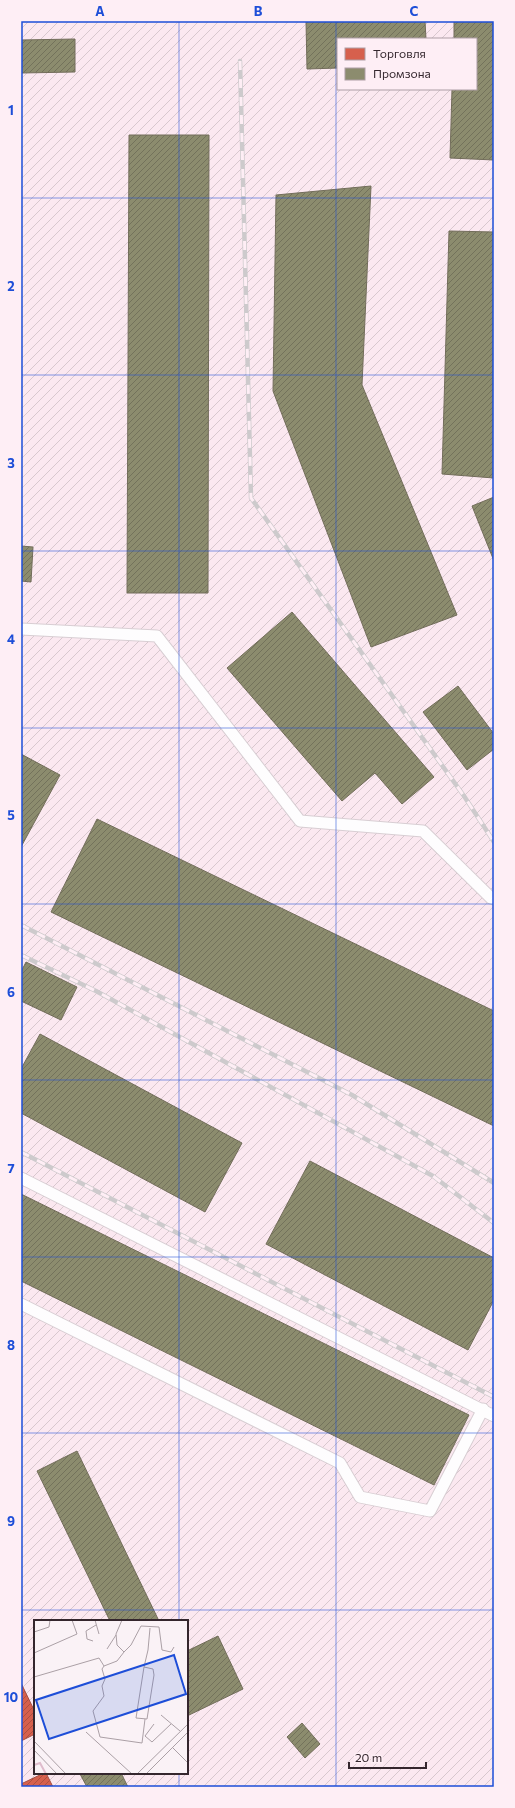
<svg xmlns="http://www.w3.org/2000/svg" width="515" height="1808" viewBox="0 0 515 1808" font-family="Commissioner,sans-serif">
<style>
.industrial{fill:url(#industrial-furrows);fill-rule:evenodd}
.shops{fill:url(#shops-hatch);stroke:#a54f43}
.industry{fill:url(#industry-hatch);stroke:#726d5a}
.lines{fill:none;stroke-linecap:round;stroke-linejoin:round}
.service-casing{stroke:#d8ced3;stroke-width:13}
.service{stroke:#fefdfe;stroke-width:11}
.rail-casing{stroke:#cdcacc;stroke-width:4.5}
.rail{stroke:#feeef5;stroke-width:3;stroke-dasharray:9;stroke-linecap:butt}
.grid{fill:none;stroke:#1d4ed8;stroke-width:1;stroke-opacity:0.55}
.inset-river{fill:none;stroke:#dfbccc;stroke-width:2}
.inset-road{fill:none;stroke:#aba0a6;stroke-width:1}
.view{fill:#1d4ed8;fill-opacity:0.15;stroke:#1d4ed8;stroke-width:2}
.inset-edge{fill:none;stroke:#34262d;stroke-width:2}
.neatline{fill:none;stroke:#1d4ed8;stroke-width:1.5}
.grid-label{font-size:13px;text-anchor:middle;font-weight:bold;fill:#1d4ed8}
</style>
<defs>
<pattern id="industrial-furrows" width="10" height="10" patternUnits="userSpaceOnUse"><rect width="10" height="10" fill="#fbe8f0"/><path d="M-1 1l2-2M0 10L10 0M9 11l2-2" fill="none" stroke="#d8c7ce"/></pattern>
<pattern id="shops-hatch" width="6" height="6" patternUnits="userSpaceOnUse"><rect width="6" height="6" fill="#d6604d"/><path d="M-1 1l2-2M0 6l6-6M5 7l2-2" fill="none" stroke="#ae4f40"/></pattern>
<pattern id="industry-hatch" width="6" height="6" patternUnits="userSpaceOnUse"><rect width="6" height="6" fill="#8c8c6e"/><path d="M-1 1l2-2M0 6l6-6M5 7l2-2" fill="none" stroke="#73725b"/></pattern>
</defs>
<rect width="100%" height="100%" fill="#faf2f6"/>
<path class="industrial" d="M21,21H494V1787H21ZM338,39H476V89H338ZM35,1621H187V1773H35Z"/>
<g class="shops">
<polygon points="21,1683 35,1712 35,1734 21,1741"/>
<polygon points="44,1773 46,1773 53,1787 21,1787 21,1784"/>
</g>
<g class="industry">
<polygon points="306,21 425,21 426,39 338,39 338,68 307,69"/>
<polygon points="454,21 494,21 494,160 450,158 452,89 476,89 476,39 454,39"/>
<polygon points="75,39 75,72 21,73 21,40"/>
<polygon points="129,135 209,135 208,593 127,593"/>
<polygon points="371,186 362,385 457,615 371,647 273,391 276,195"/>
<polygon points="449,231 494,232 494,478 442,474"/>
<polygon points="494,497 494,561 472,506"/>
<polygon points="21,546 33,547 31,582 21,581"/>
<polygon points="292,612 434,777 402,804 375,773 342,801 227,668"/>
<polygon points="458,686 494,734 494,749 467,770 423,712"/>
<polygon points="21,754 60,775 21,847"/>
<polygon points="97,819 494,1011 494,1126 51,912"/>
<polygon points="26,962 77,987 61,1020 21,1001 21,972"/>
<polygon points="40,1034 242,1143 205,1212 21,1113 21,1069"/>
<polygon points="310,1161 494,1258 494,1300 468,1350 266,1244"/>
<polygon points="21,1194 469,1415 434,1485 21,1281"/>
<polygon points="77,1451 159,1621 110,1621 37,1471"/>
<polygon points="218,1636 243,1689 187,1716 187,1651"/>
<polygon points="302,1723 320,1744 305,1758 287,1737"/>
<polygon points="83,1773 121,1773 128,1787 87,1787 80,1774"/>
</g>
<g class="lines">
<g class="service-casing">
<g id="service">
<polyline points="21,629 157,636 300,821 423,831 491,898 494,899"/>
<polyline points="21,1178 494,1416"/>
<polyline points="21,1304 340,1463 360,1497 430,1511 483,1409"/>
</g>
</g>
<use href="#service" class="service"/>
<g class="rail-casing">
<g id="rail">
<polyline points="240,61 251,498 464,796 494,842"/>
<polyline points="21,925 352,1095 494,1183"/>
<polyline points="21,955 96,991 433,1176 494,1223"/>
<polyline points="21,1152 494,1397"/>
</g>
</g>
<use href="#rail" class="rail"/>
</g>
<path class="grid" d="M179,21V1621M336,21V1787M21,198H494M21,375H494M21,551H494M21,728H494M21,904H494M21,1080H494M21,1257H494M21,1433H494M21,1610H494M179,1773V1787"/>
<g transform="translate(34 1620)">
<rect width="154" height="154" fill="#faf2f6"/>
<path class="inset-river" d="M0,145L6,143L12,154"/>
<path class="inset-road" d="M61,0L65,14M88,0L82,14L83,25L90,32L97,25L107,6L125,7L128,30L137,32L140,27M0,12L15,7L16,0M59,21L53,19L52,11L62,5M73,29L82,15M90,32L83,41L70,46L68,49L71,59L68,66L70,76L59,91L66,117L108,123L111,99M0,33L43,14L38,0M110,47L119,49L120,55L113,99L102,98L110,47L114,30L116,8M0,57L65,38L70,46M127,95L146,111M120,104L111,116L118,122L137,104M52,112L98,154M0,121L32,154M139,128L154,143M0,130L23,154M103,154L154,104M112,154L154,112"/>
<path class="view" d="M140,35L152,74L15,119L2,80Z"/>
<rect width="154" height="154" class="inset-edge"/>
</g>
<rect width="515" height="1808" fill="none" stroke="#feeef5" stroke-width="44"/>
<rect x="337" y="38" width="140" height="52" fill="#feeef5" stroke="#ad9ea5"/>
<rect x="345" y="48" width="20" height="12" fill="#d6604d" stroke="#ad9ea5"/>
<text x="373" y="58" font-size="12" fill="#34262d">Торговля</text>
<rect x="345" y="68" width="20" height="12" fill="#8c8c6e" stroke="#ad9ea5"/>
<text x="373" y="78" font-size="12" fill="#34262d">Промзона</text>
<path d="M349 1762v6h77v-6" fill="none" stroke="#34262d" stroke-width="2"/>
<text x="355" y="1762" font-size="12" fill="#34262d" stroke="#feeef5" stroke-width="3" paint-order="stroke">20 m</text>
<rect x="22" y="22" width="471" height="1764" class="neatline"/>
<g class="grid-label">
<text x="100" y="16">A</text>
<text x="258" y="16">B</text>
<text x="414" y="16">C</text>
<text x="11" y="115">1</text>
<text x="11" y="291">2</text>
<text x="11" y="468">3</text>
<text x="11" y="644">4</text>
<text x="11" y="820">5</text>
<text x="11" y="997">6</text>
<text x="11" y="1173">7</text>
<text x="11" y="1350">8</text>
<text x="11" y="1526">9</text>
<text x="11" y="1702">10</text>
</g>
</svg>
